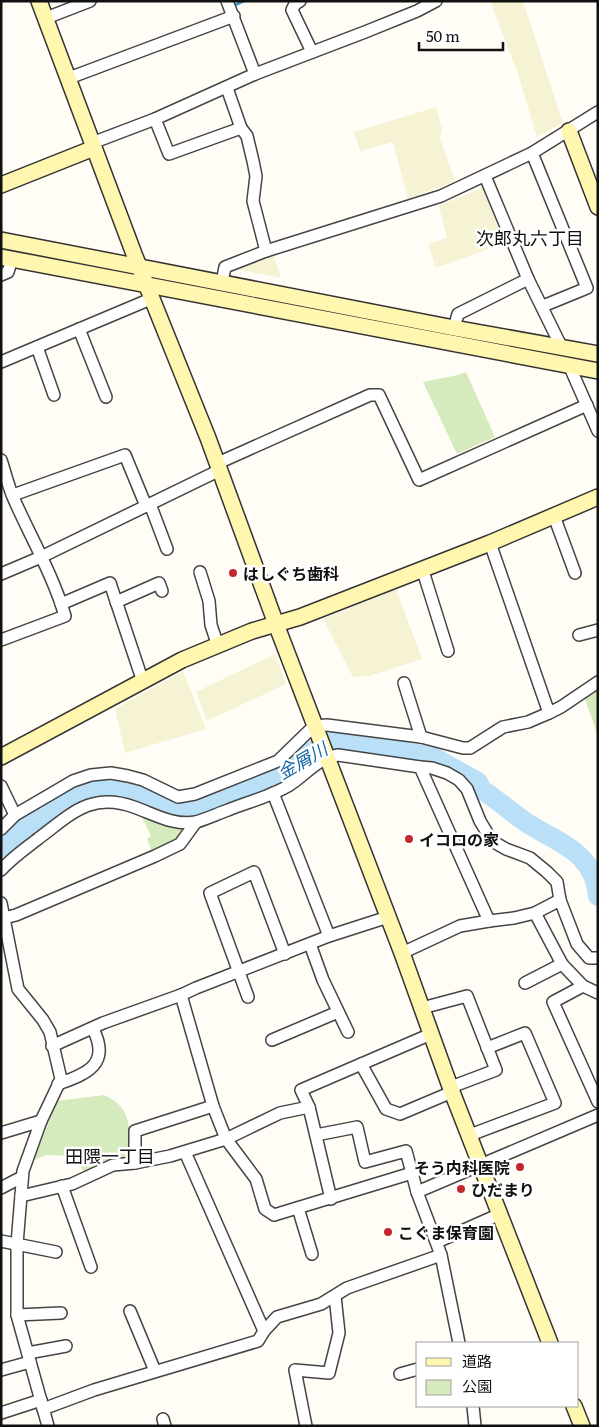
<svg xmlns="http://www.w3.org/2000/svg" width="599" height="1427" viewBox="0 0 599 1427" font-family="Literata,'Noto Sans JP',serif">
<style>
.farmland{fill:#f6f3d4}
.green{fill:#d5ebbd}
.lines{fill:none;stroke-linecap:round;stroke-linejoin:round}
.stream{stroke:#3f96cf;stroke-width:3}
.river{stroke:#b9e0f7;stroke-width:20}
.street-casing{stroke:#444;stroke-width:14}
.secondary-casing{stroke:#333;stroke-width:18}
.street{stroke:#fff;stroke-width:11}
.secondary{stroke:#fff6b0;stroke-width:15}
.poi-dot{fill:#c4262e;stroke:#fff;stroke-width:2}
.labels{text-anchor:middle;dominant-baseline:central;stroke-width:5;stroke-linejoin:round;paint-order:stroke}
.poi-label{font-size:16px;font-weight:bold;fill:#111;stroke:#fff;text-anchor:start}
.neighbourhood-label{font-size:18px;fill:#111;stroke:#fff}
.water-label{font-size:18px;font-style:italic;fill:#1768a6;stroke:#fff}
</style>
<rect width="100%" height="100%" fill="#fffdf5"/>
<g class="farmland">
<polygon points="490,1 523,1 563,123 537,137 518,74"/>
<polygon points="436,107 442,129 440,138 455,181 408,199 393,142 360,151 354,132"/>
<polygon points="482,188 505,243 436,268 428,244 447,238 439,206"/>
<polygon points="274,256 281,278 235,269"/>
<polygon points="396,589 422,659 369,676 353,677 323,619"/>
<polygon points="275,654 286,684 207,721 196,692"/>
<polygon points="183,671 206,729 125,753 115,709"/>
</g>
<g class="green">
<polygon points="466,372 495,437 457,454 423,382 458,375"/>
<polygon points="598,690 598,736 585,699"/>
<path d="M140,813L185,827C180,842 164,846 152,852L147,839L151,836Z"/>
<path d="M104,1095C133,1107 130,1131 129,1157L110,1161L85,1173L73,1156L47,1155L34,1160L57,1101Z"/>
</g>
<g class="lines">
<polyline class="stream" points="232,4 233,6 244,1"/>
<path class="river" d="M1,847L25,828L66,803L78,793L101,788L137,792L175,808L202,804L275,776L308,753L332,742L367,744L433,757L478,782L481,789C496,799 509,810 524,821C556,843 594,850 598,896"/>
<g class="street-casing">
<g id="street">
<polyline points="227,1 255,74"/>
<polyline points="300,1 295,4 292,10 312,52"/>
<polyline points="46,18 90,1"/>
<polyline points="69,78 234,16"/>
<polyline points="227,88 241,128"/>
<polyline points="155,119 169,154 241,128 247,136 253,161 256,176 253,201 266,251"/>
<polyline points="92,143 155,119 255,74 365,32 417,11 436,1"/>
<polyline points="532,153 587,288 543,306"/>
<polyline points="485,176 528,279 561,346"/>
<polyline points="1,275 8,272 12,259"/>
<polyline points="222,282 225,267 266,251 441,196 532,153 598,112"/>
<polyline points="454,328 458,314 528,279"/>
<polyline points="79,329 106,397"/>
<polyline points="37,347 54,395"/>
<polyline points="1,362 153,298"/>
<polyline points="569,365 598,431"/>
<path d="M1,460C5,472 8,485 13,497C30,536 53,575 65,616L1,640"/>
<polyline points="218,463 370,395 379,395 419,480 587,405"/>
<polyline points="13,495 125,455 146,506"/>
<polyline points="150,504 167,549"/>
<polyline points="554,516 575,573"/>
<polyline points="490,543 549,713"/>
<polyline points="422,568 448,651"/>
<polyline points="200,572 209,601 211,625 218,646"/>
<polyline points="1,574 41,557 220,470"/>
<polyline points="116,602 159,583 162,591"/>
<polyline points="61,604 110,583 143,682"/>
<polyline points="579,635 598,630"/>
<polyline points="404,683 421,737"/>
<polyline points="420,767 432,768 447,773 459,780 467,789 480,821 492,841 506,849 530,858 547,872 557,882 560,900"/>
<polyline points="1,786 15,815"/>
<polyline points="273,793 329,936"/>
<polyline points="1,829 15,815 73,781 91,775 111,773 128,776 143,780 178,797 195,794 278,761 314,726 327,725 421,737 463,748 470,748 503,727 528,722 549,713 561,707 598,682"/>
<path d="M1,870C13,857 25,849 39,838C70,815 91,791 134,807C154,814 173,826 196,822C206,819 217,814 228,810C248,802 269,797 288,786C307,774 316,759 338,755L420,767L489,921L514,918L535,913L562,964L583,986L598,993"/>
<polyline points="1,903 18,989 43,1020 50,1032 61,1079 41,1121 23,1171 17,1244 17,1315 48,1426"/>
<polyline points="535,913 560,900 577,944 589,958 598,958"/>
<polyline points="4,918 16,915 155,856 180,844 196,822"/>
<polyline points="310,944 323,980 348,1032"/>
<polyline points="402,953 460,926 489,921"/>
<polyline points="525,983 562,964"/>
<polyline points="583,986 553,1002 598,1102"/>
<polyline points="181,995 213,1106 226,1139 256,1179 265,1209 274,1215 412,1173 417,1192 441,1255 459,1343"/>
<polyline points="248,997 210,893 254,872 285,954"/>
<polyline points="422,1008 467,996 496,1070 451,1087"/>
<polyline points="272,1040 338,1012"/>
<polyline points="52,1046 103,1023 181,995 196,988 329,936 388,917"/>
<polyline points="361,1064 386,1109 400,1114 452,1092"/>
<path d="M58,1084C87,1074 111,1064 93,1029"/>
<polyline points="309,1107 331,1199"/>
<polyline points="1,1133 41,1121"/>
<polyline points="316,1135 357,1127 365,1162 406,1151 412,1173"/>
<polyline points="470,1135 555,1103 525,1033 487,1048"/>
<polyline points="135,1163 135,1131 213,1106"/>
<polyline points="62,1186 91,1267"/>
<polyline points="1,1188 22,1177"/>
<polyline points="417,1192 598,1115"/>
<polyline points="21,1196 72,1184 113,1165 135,1163 170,1156 226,1139 280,1113 309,1107 301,1090 431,1034"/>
<polyline points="298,1208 312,1254"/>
<polyline points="1,1241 56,1252"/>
<polyline points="437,1242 500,1214"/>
<polyline points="130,1311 155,1371"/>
<polyline points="17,1315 61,1313"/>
<polyline points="264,1331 277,1317 321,1304 347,1288 441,1255"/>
<polyline points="28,1353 66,1346"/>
<polyline points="1,1370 30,1362"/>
<polyline points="400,1374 418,1369"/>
<polyline points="473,1406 475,1426"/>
<polyline points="43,1409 94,1390 258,1341 264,1331 185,1152"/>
<polyline points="1,1413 41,1400"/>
<polyline points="163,1419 165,1426"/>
<polyline points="306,1426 295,1370 329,1373 339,1333 335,1296"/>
</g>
</g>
<g class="secondary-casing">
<g id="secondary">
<polyline points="39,1 134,254 208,438 276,624 402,953 452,1092 550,1343"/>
<polyline points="569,131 598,207"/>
<polyline points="1,185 94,148"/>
<polyline points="1,240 454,328 598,354"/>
<polyline points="1,257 598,371"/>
<polyline points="1,757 182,660 252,631 300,617 490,543 598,497"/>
<polyline points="574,1406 582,1426"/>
</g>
</g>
<use href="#street" class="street"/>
<use href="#secondary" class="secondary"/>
</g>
<g class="poi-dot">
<circle cx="233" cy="573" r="5"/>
<circle cx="409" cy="839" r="5"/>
<circle cx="520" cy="1167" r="5"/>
<circle cx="461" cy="1189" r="5"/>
<circle cx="388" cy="1232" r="5"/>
</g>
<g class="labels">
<g class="poi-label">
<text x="243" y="573">はしぐち歯科</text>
<text x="419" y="839">イコロの家</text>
<text x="510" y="1167" text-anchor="end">そう内科医院</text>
<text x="471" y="1189">ひだまり</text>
<text x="398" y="1232">こぐま保育園</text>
</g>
<g class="neighbourhood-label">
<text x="530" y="237">次郎丸六丁目</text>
<text x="110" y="1155">田隈一丁目</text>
</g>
<g class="water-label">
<text transform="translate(302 760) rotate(-30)">金屑川</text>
</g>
</g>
<rect width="599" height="1427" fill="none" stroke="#111111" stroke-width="5"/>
<rect x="416" y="1342" width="162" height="65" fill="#ffffff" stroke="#a0a0a0"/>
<rect x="426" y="1358" width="25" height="8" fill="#fff6b0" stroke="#a0a0a0"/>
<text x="462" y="1367" font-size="15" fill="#111111">道路</text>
<rect x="426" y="1380" width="25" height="15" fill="#d5ebbd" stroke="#a0a0a0"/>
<text x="462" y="1392" font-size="15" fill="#111111">公園</text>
<path d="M419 42v8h84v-8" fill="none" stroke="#111111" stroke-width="2.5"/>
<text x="426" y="42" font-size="15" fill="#111111" stroke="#ffffff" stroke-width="4" paint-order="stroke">50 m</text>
</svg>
